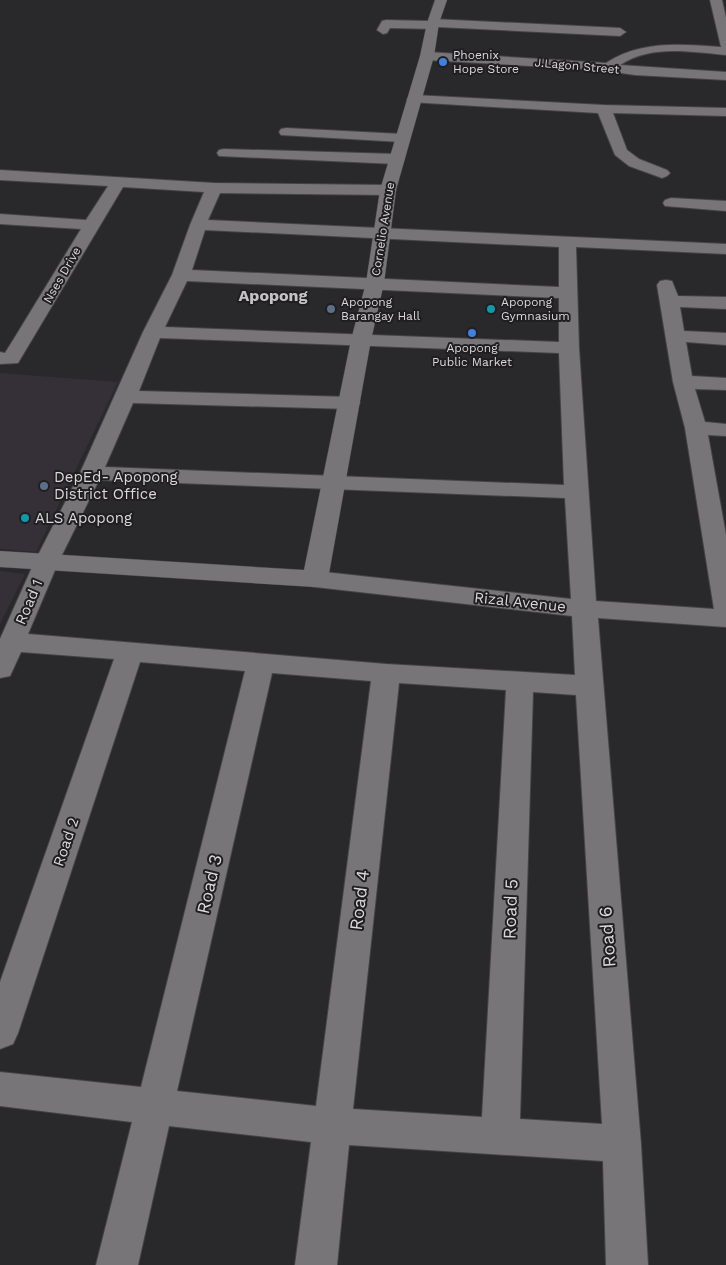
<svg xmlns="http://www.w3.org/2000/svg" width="726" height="1265" viewBox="0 0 726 1265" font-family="'Work Sans',sans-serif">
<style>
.built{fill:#352f37}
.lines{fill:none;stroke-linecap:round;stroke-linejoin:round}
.street-casing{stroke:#464446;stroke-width:2}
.secondary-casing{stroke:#464446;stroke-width:1}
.street{fill:#777578;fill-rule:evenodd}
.secondary{fill:#777578;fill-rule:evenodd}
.shop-dot{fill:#3f7fe0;stroke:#201e20;stroke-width:2}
.service-dot{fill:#5c6f8a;stroke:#201e20;stroke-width:2}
.culture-dot{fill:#0f9aa8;stroke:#201e20;stroke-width:2}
.labels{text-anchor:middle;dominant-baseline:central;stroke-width:4;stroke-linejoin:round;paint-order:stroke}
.far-poi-label{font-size:12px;fill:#d9d8d9;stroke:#201e20;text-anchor:start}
.far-street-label{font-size:12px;fill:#d9d8d9;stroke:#201e20}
.poi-label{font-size:15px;fill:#d9d8d9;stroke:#201e20;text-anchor:start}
.street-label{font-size:15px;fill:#d9d8d9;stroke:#201e20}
.far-district-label{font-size:16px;font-weight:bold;fill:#c5c2c5;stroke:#201e20}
.near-street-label{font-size:18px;fill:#d9d8d9;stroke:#201e20}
</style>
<rect width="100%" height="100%" fill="#29282a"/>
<g class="built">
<polygon points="0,373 118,382 36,552 0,549"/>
<polygon points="0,571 25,574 0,624"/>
</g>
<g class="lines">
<g class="street-casing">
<g id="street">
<path d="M710,0H722L726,18V55C692,52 651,44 620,65L726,72V80L635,75L600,70L427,60L421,56L427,52L606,63C641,40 681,44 721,47Z"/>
<polygon points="433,19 620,28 626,32 620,36 438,27 433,29 390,28 387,33 383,34 377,30 382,21 386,20 428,21"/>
<polygon points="414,95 604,105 726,108 726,116 613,113 627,150 639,159 667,170 670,173 667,176 662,178 629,166 615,155 598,113 409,102 407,99"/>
<polygon points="286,128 402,134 407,135 409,138 407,141 402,142 281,135 279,132 281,129"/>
<polygon points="224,149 396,154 401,156 404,159 401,162 396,164 219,156 217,153 219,150"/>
<path d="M0,170L214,183L388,185L394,187L396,190L394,193L388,195L220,193L208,220L726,244V254L576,247L579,348L596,601L714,609L685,428L673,382L657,285L660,281L666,280L672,281L678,296L726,297V309L680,307L684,331L726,333V345L686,342L692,376L726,378V390L695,389L705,422L726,424V436L708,435L726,535V627L598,618L641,1144L648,1265H606L603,1161L349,1145L337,1265H295L311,1142L169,1126L138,1265H96L132,1122L0,1106V1072L141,1087L245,671L140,662L18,1033L13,1044L0,1049V982L114,659L21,652L10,676L0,678V639L34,563L80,473L143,332L172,275L190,225L204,192L123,187L18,363L0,364V352L5,353L15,337L81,229L0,224V214L86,220L108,186L0,180ZM205,230L559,247V287L192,270ZM187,281L559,298V342L165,327ZM160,338L559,353L564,485L105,467L133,403L350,409L357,407L360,403L357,399L350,397L139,391ZM99,480L565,498L571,599L315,571L306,573L303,579L306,585L315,587L572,616L575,675L386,664L28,634L58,563ZM272,673L371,681L316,1106L177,1091ZM399,683L506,690L482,1117L353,1109ZM533,692L576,695L602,1124L520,1119Z"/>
<polygon points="671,198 726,201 726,211 665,206 663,203 665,200"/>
</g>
</g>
<g class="secondary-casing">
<polygon id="secondary" points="435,0 447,0 439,23 434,56 396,190 384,283 371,340 328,579 324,585 315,587 0,567 0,551 304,570 351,340 366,283 380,190 420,56 427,23"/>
</g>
<use href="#street" class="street"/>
<use href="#secondary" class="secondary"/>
</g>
<g class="shop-dot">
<circle cx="443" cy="62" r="5"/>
<circle cx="472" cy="333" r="5"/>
</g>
<g class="service-dot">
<circle cx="331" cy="309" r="5"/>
<circle cx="44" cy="486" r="5"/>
</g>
<g class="culture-dot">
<circle cx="491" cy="309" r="5"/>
<circle cx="25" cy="518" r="5"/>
</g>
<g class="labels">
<g class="far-poi-label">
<text x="453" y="55">Phoenix<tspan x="453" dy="14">Hope Store</tspan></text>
<text x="341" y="302">Apopong<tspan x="341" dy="14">Barangay Hall</tspan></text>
<text x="501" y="302">Apopong<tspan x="501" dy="14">Gymnasium</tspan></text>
<text x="472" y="348" text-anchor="middle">Apopong<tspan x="472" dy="14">Public Market</tspan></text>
</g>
<g class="far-street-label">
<text transform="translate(577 66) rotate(5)">J.Lagon Street</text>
<text transform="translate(383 229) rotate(-81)">Cornelio Avenue</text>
<text transform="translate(62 275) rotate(-60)">Nses Drive</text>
</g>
<g class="poi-label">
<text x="54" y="477">DepEd- Apopong<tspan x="54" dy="17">District Office</tspan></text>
<text x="35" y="518">ALS Apopong</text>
</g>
<g class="street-label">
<text transform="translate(29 602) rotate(-67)">Road 1</text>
<text transform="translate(520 602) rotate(6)">Rizal Avenue</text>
<text transform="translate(66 842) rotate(-71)">Road 2</text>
</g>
<g class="far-district-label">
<text x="273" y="295">Apopong</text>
</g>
<g class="near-street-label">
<text transform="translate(209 884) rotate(-77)">Road 3</text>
<text transform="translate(359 900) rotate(-83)">Road 4</text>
<text transform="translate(510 909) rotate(-88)">Road 5</text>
<text transform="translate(607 937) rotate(-94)">Road 6</text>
</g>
</g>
</svg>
